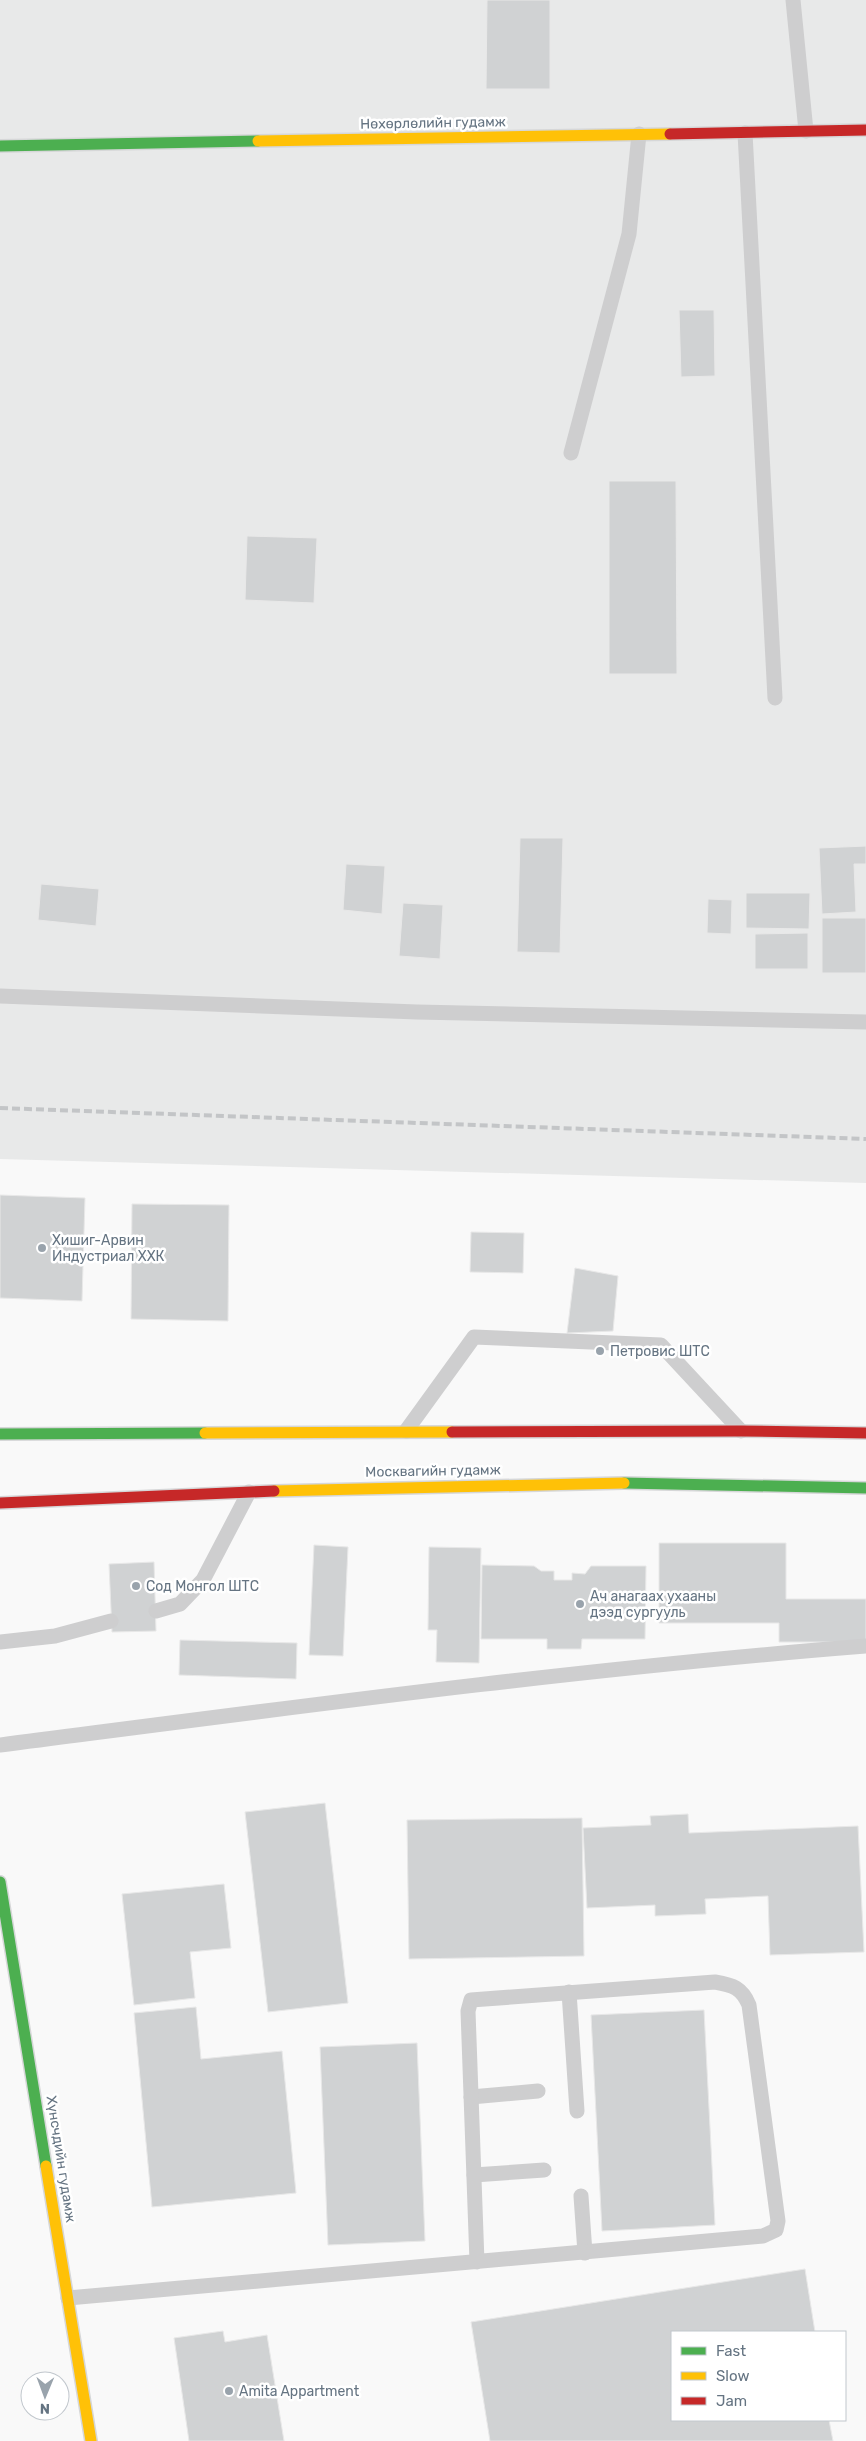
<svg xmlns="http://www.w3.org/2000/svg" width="866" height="2441" viewBox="0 0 866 2441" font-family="Rubik,sans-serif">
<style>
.built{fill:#e8e9e9}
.building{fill:#d0d2d3;stroke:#e8e8e8}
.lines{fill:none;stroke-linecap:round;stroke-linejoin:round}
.fast-casing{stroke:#d6d7d8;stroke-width:14}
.slow-casing{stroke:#d6d7d8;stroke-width:14}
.jam-casing{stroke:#d6d7d8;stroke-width:14}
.lane{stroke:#cececf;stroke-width:15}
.fast{stroke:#4caf50;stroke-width:11}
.slow{stroke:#ffc107;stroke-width:11}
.jam{stroke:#c62828;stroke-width:11}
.rail{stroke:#c3c5c7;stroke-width:4;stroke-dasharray:8 4;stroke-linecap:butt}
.poi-dot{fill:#99a3ac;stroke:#fff;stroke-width:2}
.labels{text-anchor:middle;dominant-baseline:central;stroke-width:5;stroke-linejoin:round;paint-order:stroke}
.street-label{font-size:14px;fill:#657482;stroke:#fff}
.poi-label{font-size:14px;fill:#657482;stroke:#fff;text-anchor:start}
</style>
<rect width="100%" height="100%" fill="#f9f9f9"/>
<polygon class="built" points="0,0 866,0 866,1183 0,1159"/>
<g class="building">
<polygon points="487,0 550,0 550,89 486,89"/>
<polygon points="679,310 714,310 715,376 681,377"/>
<polygon points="609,481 676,481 677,674 609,674"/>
<polygon points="247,536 317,538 314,603 245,600"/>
<polygon points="520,838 563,838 560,953 517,952"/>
<polygon points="866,846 866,864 854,864 856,912 822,914 819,848"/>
<polygon points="346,864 385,866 382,914 343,910"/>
<polygon points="41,884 99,889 96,926 38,920"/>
<polygon points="746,893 810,893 809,929 746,928"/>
<polygon points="708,899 732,900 731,934 707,933"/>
<polygon points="403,903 443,905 440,959 399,956"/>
<rect x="822" y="918" width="44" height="55"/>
<polygon points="808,933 808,969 755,969 755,934"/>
<polygon points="0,1195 85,1198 82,1301 0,1298"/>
<polygon points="132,1204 229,1205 228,1321 131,1319"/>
<polygon points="471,1232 524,1233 523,1273 470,1272"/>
<polygon points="575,1268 618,1276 613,1331 567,1333"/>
<polygon points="659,1543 786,1543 786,1599 866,1599 866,1642 779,1642 779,1623 659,1623"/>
<polygon points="314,1545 348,1547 343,1656 309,1655"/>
<polygon points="429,1547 481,1548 479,1663 436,1662 437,1630 428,1630"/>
<polygon points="154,1562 156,1631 112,1632 109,1564"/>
<polygon points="482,1565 534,1566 541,1571 554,1571 554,1580 572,1580 572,1573 585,1574 591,1566 646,1566 645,1639 582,1639 581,1649 547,1649 547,1639 481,1639"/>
<polygon points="180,1640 297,1643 296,1679 179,1675"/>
<polygon points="325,1803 348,2003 268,2012 245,1812"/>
<polygon points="688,1814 689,1833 858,1826 864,1952 770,1955 768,1896 705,1899 706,1914 655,1916 655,1905 587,1908 583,1828 651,1825 650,1816"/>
<polygon points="582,1818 584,1956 409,1959 407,1820"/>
<polygon points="224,1884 231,1948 190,1952 195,1998 134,2005 122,1894"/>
<polygon points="196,2007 201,2059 282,2051 296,2193 152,2207 134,2013"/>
<polygon points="704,2010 715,2225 602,2231 591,2015"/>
<polygon points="417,2043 425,2241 328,2245 320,2047"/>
<polygon points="805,2269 815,2332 672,2332 672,2420 829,2420 833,2441 490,2441 471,2322"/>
<polygon points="223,2331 225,2342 267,2335 284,2441 189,2441 174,2338"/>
</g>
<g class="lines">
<g class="fast-casing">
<g id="fast">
<polyline points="0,146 258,141"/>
<polyline points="0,1434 205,1433"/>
<polyline points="624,1483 866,1488"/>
<polyline points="0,1882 46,2166"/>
</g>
</g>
<g class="slow-casing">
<g id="slow">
<polyline points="258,141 670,134"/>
<polyline points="205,1433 452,1432"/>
<polyline points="274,1491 624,1483"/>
<polyline points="46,2166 91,2441"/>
</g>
</g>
<g class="jam-casing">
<g id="jam">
<polyline points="670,134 866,130"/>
<polyline points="452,1432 741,1431 866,1433"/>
<polyline points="0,1503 274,1491"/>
</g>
</g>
<g class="lane">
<polyline points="793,0 806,131"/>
<polyline points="745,133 775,698"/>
<polyline points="571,453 629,234 639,134"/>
<polyline points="0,996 417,1012 866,1022"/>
<polyline points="406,1431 474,1337 661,1345 741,1431"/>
<polyline points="156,1611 180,1604 203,1580 249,1492"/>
<polyline points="0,1642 55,1636 111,1621"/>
<path d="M0,1745C288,1708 576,1669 866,1646"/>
<polyline points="569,1992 577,2111"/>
<polyline points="471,2097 538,2091"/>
<polyline points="474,2175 544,2170"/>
<polyline points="581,2196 585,2253"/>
<path d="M68,2298L763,2236L776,2230L778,2221L749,2005C742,1988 733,1985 715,1982L471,2000L468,2011L477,2262"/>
</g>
<use href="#fast" class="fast"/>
<use href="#slow" class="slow"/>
<use href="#jam" class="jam"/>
<polyline class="rail" points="0,1108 866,1139"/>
</g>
<g class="poi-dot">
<circle cx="42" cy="1248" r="5"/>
<circle cx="600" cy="1351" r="5"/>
<circle cx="136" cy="1586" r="5"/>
<circle cx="580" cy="1604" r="5"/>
<circle cx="229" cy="2391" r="5"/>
</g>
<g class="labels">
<g class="street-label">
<text transform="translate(433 123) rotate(-1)">Нөхөрлөлийн гудамж</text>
<text transform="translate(433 1471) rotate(-1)">Москвагийн гудамж</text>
<text transform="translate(61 2159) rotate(81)">Хүнсчдийн гудамж</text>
</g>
<g class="poi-label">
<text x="52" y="1240">Хишиг-Арвин<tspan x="52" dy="16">Индустриал ХХК</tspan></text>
<text x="610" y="1351">Петровис ШТС</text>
<text x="146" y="1586">Сод Монгол ШТС</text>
<text x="590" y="1596">Ач анагаах ухааны<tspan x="590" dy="16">дээд сургууль</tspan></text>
<text x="239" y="2391">Amita Appartment</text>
</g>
</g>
<rect x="671" y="2331" width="175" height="90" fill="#ffffff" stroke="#c1c7cd"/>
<rect x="681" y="2347" width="25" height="8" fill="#4caf50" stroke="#c1c7cd"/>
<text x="716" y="2356" font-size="15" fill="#657482">Fast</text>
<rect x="681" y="2372" width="25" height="8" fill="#ffc107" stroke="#c1c7cd"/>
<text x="716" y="2381" font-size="15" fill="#657482">Slow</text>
<rect x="681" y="2397" width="25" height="8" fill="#c62828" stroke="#c1c7cd"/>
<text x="716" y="2406" font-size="15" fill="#657482">Jam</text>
<g transform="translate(45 2396) rotate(181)"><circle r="24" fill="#ffffff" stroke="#c1c7cd"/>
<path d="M0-4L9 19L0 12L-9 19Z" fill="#99a3ac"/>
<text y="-8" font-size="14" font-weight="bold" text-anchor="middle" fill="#657482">N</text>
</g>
</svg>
